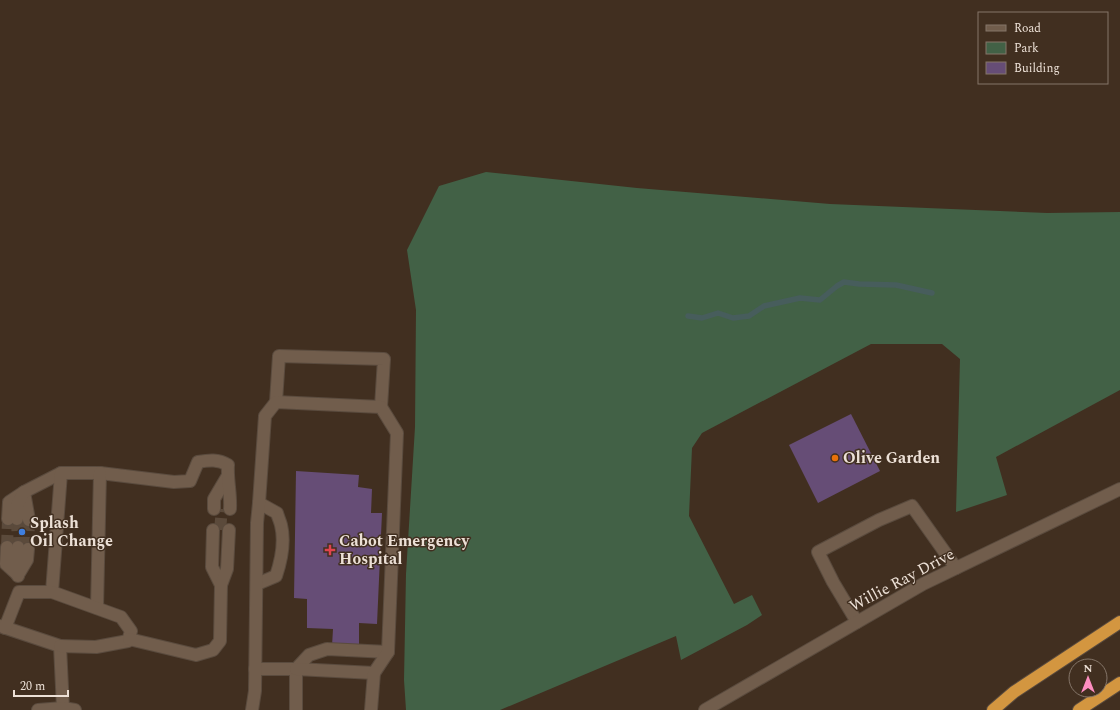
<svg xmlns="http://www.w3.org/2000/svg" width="1120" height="710" viewBox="0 0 1120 710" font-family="Spectral,serif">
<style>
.green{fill:#426146}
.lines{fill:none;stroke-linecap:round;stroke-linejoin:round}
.stream{stroke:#475d5c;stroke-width:5.5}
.building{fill:#664d76}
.minor-tunnel{stroke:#5b4a3b;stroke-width:12;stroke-dasharray:12 6;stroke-linecap:butt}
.minor-casing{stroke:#5a4b3e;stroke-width:14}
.highway-casing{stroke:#5a4b3e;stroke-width:14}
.minor{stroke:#715d4c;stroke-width:12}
.highway{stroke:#d39640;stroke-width:12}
.food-dot{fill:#e8710a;stroke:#412f20;stroke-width:1.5}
.shop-dot{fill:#3f7fe0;stroke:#412f20;stroke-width:1.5}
.health-dot{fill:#e0444e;stroke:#412f20;stroke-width:1.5}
.labels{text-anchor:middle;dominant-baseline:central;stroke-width:3;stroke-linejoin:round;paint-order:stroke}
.poi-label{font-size:16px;font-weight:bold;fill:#ece0d6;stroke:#412f20;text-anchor:start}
.street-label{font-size:16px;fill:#ece0d6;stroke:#412f20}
</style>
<rect width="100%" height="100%" fill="#412f20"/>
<polygon class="green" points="486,172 637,188 830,204 1047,213 1120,212 1120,390 996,457 1007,495 956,512 960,359 942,344 871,344 702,433 692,448 689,516 734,604 752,595 762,615 747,625 681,660 676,636 500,710 406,710 404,680 406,574 415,427 416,310 407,250 439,186"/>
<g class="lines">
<polyline class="stream" points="688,316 702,318 718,313 733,318 749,316 764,306 800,298 820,300 837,286 844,282 859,284 896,285 932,293"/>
</g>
<g class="building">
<polygon points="851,414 880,471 818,503 789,445"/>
<polygon points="296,471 359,475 358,487 372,489 371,513 382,513 377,624 359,623 359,647 332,646 333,629 307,628 307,599 294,598"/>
</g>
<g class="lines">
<g class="minor-tunnel">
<polyline points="17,519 18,547"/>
<polyline points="220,530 222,509"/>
<polyline points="7,547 8,519"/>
<polyline points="28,549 29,520"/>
</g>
<g class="minor-casing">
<g id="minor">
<polyline points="276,402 279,356 384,359 381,407"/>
<polyline points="214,509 214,499 227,477"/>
<polyline points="8,519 9,502 24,492 29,520"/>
<polyline points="17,519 17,505 24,492 61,473"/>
<polyline points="213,530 212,567 221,585"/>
<polyline points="7,547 6,564 18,575 27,560 28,549"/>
<polyline points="18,547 18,576"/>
<path d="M257,584L276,576C281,561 285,541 281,525C280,521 278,517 277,513L259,503"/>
<path d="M52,592L61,473H100L174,482L190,481L198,462C209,460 218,459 228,465C227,480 231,494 230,509"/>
<polyline points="97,608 100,473"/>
<polyline points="857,622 833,582 818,552 879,520 912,506 956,568"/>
<polyline points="0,626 60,646 63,708"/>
<polyline points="5,628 19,592 52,592 121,617 131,631 128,641 96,647 60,646"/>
<polyline points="129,639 196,655 213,650 220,641 221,585 227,569 229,530"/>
<polyline points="255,669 296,669 296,710"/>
<polyline points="296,669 309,655 327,649 388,652"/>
<polyline points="296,669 374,673"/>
<polyline points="38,710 63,708 75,710"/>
<polyline points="252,710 255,691 257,523 259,503 265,416 276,402 381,407 397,433 388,652 374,673 371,710"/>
<polyline points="705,710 923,584 1120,489"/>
</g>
</g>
<g class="highway-casing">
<g id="highway">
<polyline points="993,710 1014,692 1120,622"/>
<polyline points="1079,710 1120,683"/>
</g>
</g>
<use href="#minor" class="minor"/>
<use href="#highway" class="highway"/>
</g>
<circle class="food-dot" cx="835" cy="458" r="4"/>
<circle class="shop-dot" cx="22" cy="532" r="4"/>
<path class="health-dot" d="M328 544h4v4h4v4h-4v4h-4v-4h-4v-4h4z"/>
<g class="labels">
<g class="poi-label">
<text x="843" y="458">Olive Garden</text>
<text x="30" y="523">Splash<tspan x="30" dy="18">Oil Change</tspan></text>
<text x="339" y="541">Cabot Emergency<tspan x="339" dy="18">Hospital</tspan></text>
</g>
<g class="street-label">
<text transform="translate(902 580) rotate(-28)">Willie Ray Drive</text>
</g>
</g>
<rect x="978" y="12" width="130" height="72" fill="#412f20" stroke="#857669"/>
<rect x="986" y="25" width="20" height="6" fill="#715d4c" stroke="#857669"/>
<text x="1014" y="32" font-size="12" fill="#ece0d6">Road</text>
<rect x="986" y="42" width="20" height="12" fill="#426146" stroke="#857669"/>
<text x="1014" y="52" font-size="12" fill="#ece0d6">Park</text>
<rect x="986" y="62" width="20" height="12" fill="#664d76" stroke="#857669"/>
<text x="1014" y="72" font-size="12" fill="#ece0d6">Building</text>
<g transform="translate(1088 678)"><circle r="19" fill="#412f20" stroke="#857669"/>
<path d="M0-3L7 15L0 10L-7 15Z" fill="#fd8ec0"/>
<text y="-6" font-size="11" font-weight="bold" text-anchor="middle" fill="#ece0d6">N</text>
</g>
<path d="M14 690v6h54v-6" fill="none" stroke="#ece0d6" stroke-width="2"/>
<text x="20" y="690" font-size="12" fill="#ece0d6" stroke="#412f20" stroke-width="3" paint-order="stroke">20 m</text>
</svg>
